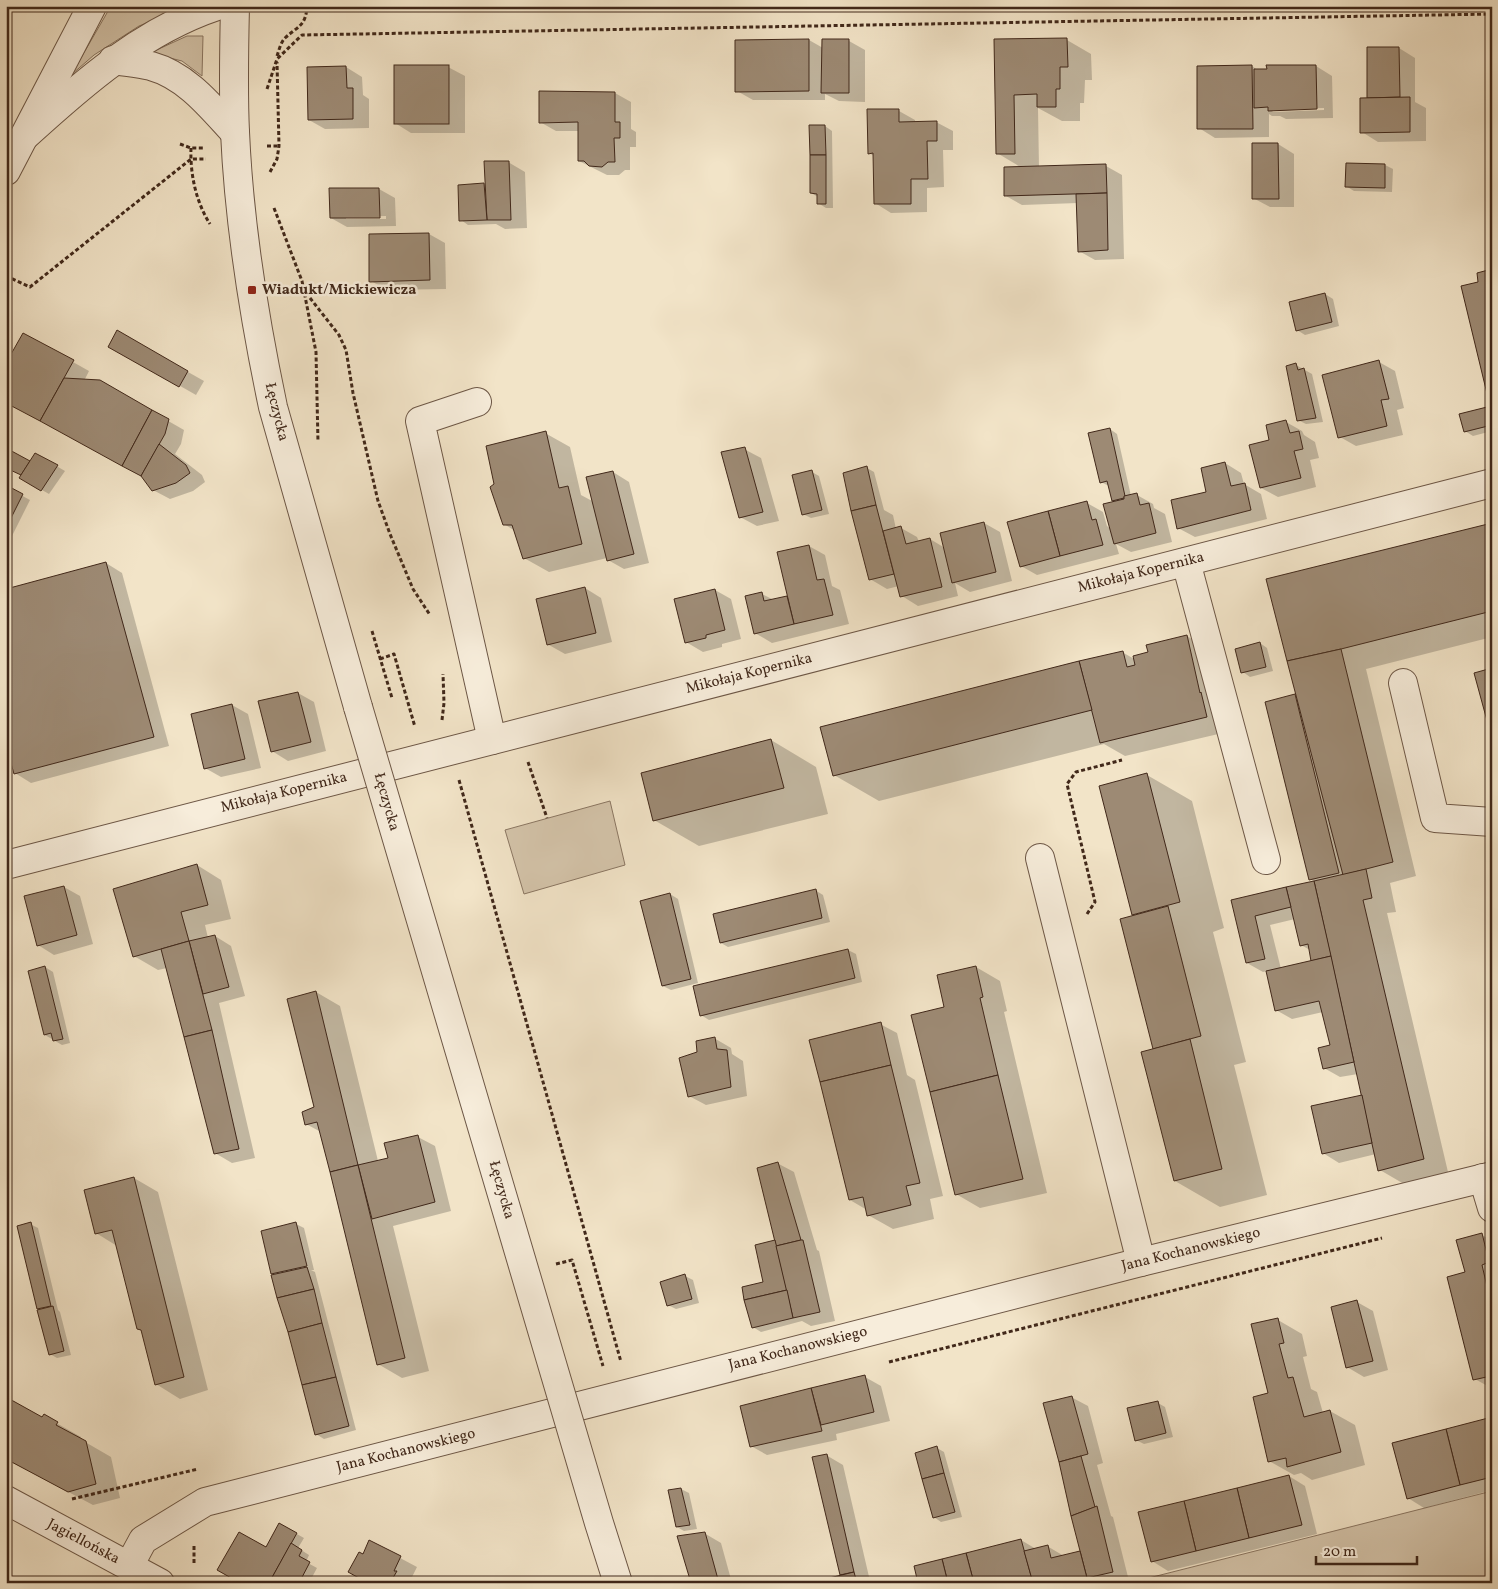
<svg xmlns="http://www.w3.org/2000/svg" width="1498" height="1589" viewBox="0 0 1498 1589" font-family="Vollkorn,serif">
<style>
.green{fill:#d4c4aa;stroke:#8a7662}
.shadow{fill:#0003;fill-rule:evenodd}
.building{fill:#9d8a74;stroke:#41281a}
.lines{fill:none;stroke-linecap:round;stroke-linejoin:round}
.minor-casing{stroke:#6d5746;stroke-width:30}
.path{stroke:#41281a;stroke-width:3;stroke-dasharray:4 2.5;stroke-linecap:butt}
.minor{stroke:#f7eddb;stroke-width:28}
.minor-bridge-casing{stroke:#6d5746;stroke-width:30;stroke-linecap:butt}
.minor-bridge{stroke:#f7eddb;stroke-width:28}
.poi-dot{fill:#8f2418;stroke:#f7eddb;stroke-width:2}
.labels{text-anchor:middle;dominant-baseline:central;stroke-width:5;stroke-linejoin:round;paint-order:stroke}
.poi-label{font-size:15px;font-weight:bold;fill:#41281a;stroke:#f7eddb;text-anchor:start}
.street-label{font-size:15px;fill:#41281a;stroke:#f7eddb}
</style>
<rect width="100%" height="100%" fill="#f2e4c8"/>
<filter id="stains"><feTurbulence type="fractalNoise" baseFrequency=".004" numOctaves="4"/><feColorMatrix values="0 0 0 0 .2 0 0 0 0 .09 0 0 0 0 .02 0 0 0 .5 -.17"/></filter>
<radialGradient id="worn" r=".72"><stop offset=".6" stop-color="#630" stop-opacity="0"/><stop offset="1" stop-color="#630" stop-opacity=".3"/></radialGradient>
<g class="green">
<polygon points="111,6 188,6 139,26 94,55 71,75"/>
<polygon points="187,36 203,36 202,76 182,61 150,53"/>
<polygon points="610,801 625,865 524,894 505,830"/>
<polygon points="1492,1491 1492,1578 1471,1583 1129,1583"/>
</g>
<g class="shadow">
<polygon points="809,40 823,48 849,41 865,50 865,102 839,101 825,94 825,100 753,100 737,91"/>
<polygon points="1067,40 1091,54 1092,80 1085,80 1084,103 1080,103 1080,121 1062,121 1038,108 1039,168 1106,166 1122,175 1124,259 1095,260 1079,251 1078,203 1022,205 1006,196 1022,168 997,153 996,41"/>
<polygon points="1399,48 1415,58 1415,102 1426,108 1426,141 1378,142 1362,132 1369,99"/>
<path d="M1252,66L1259,71L1316,66L1332,76L1333,118L1286,119L1280,116H1272L1269,114V137L1215,138L1199,128ZM1324,108V110L1273,112L1270,109Z"/>
<polygon points="346,67 362,77 363,95 369,99 369,128 325,129 309,120"/>
<polygon points="448,67 465,76 465,133 411,133 395,123"/>
<polygon points="615,93 631,102 631,129 636,132 636,147 630,147 630,170 625,170 619,175 607,175 579,161 579,131 556,131 540,122"/>
<polygon points="868,111 899,111 915,120 915,123 936,122 953,131 953,150 943,150 944,187 927,188 927,212 891,213 875,203 874,156 869,153"/>
<polygon points="825,126 832,131 833,208 826,208 818,203 818,197 811,193"/>
<polygon points="1278,144 1294,154 1294,207 1270,207 1253,198"/>
<polygon points="508,162 525,172 527,228 505,229 496,224 468,225 461,220 459,186 484,184 487,185"/>
<polygon points="1385,165 1393,169 1392,192 1354,191 1346,186"/>
<path d="M379,189L395,198L396,226L347,227L331,218V190ZM386,216V219H346V217Z"/>
<polygon points="429,234 445,243 446,289 387,290 371,281 370,235"/>
<polygon points="1325,294 1333,299 1339,326 1305,335 1297,330"/>
<polygon points="117,332 204,381 196,395 110,346"/>
<polygon points="23,334 89,371 84,381 100,382 184,430 181,444 175,454 202,475 205,482 193,491 170,499 153,490 143,476 6,402"/>
<polygon points="1379,362 1395,371 1404,408 1397,410 1403,435 1356,446 1340,437"/>
<polygon points="1296,365 1312,374 1323,422 1306,424 1298,420"/>
<polygon points="1492,408 1492,431 1473,436 1465,431 1461,415"/>
<polygon points="1286,422 1302,431 1304,435 1315,442 1319,458 1310,460 1316,487 1278,497 1261,488 1271,441"/>
<polygon points="1110,429 1117,434 1131,496 1137,495 1153,504 1154,508 1165,514 1172,542 1131,552 1116,544 1119,554 1037,575 1021,566 1087,503 1103,512 1107,526 1111,529 1117,502 1113,500 1109,486 1101,482"/>
<polygon points="545,433 570,447 581,495 594,502 613,472 629,482 649,563 624,569 608,560 607,558 549,572 524,558 515,531 504,524"/>
<polygon points="744,449 761,458 779,521 757,526 740,517"/>
<polygon points="36,454 65,471 49,494 21,478"/>
<polygon points="1225,463 1241,473 1244,484 1261,494 1267,519 1195,537 1178,528 1208,493"/>
<polygon points="867,468 874,472 884,510 893,515 896,529 901,528 917,537 919,542 930,539 945,548 984,523 1000,532 1012,581 970,592 955,583 958,596 918,606 902,596 899,586 887,589 870,579"/>
<polygon points="812,472 819,476 829,514 811,518 803,514"/>
<polygon points="6,487 30,500 12,536 6,532"/>
<path d="M1492,524V637L1366,669L1416,876L1390,883L1396,912L1387,913L1448,1172L1404,1184L1380,1170L1376,1154L1339,1163L1323,1153L1363,1096L1358,1074L1340,1077L1324,1068L1331,1046L1323,1012L1292,1019L1276,1010L1267,971L1263,972L1247,963L1232,901L1315,882L1310,879L1295,695L1297,697L1288,662ZM1295,919L1301,945L1310,950L1313,962L1281,969L1270,925Z"/>
<polygon points="809,546 825,555 832,586 840,590 849,624 772,643 755,633 762,594 774,600 788,597"/>
<polygon points="106,563 122,573 169,746 31,783 15,773"/>
<polygon points="585,588 601,598 612,642 565,654 549,645"/>
<polygon points="715,590 731,599 741,639 722,644 722,647 703,652 686,642"/>
<polygon points="1187,636 1211,651 1231,731 1125,756 1104,744 879,801 834,775 1122,652 1136,660"/>
<polygon points="1260,643 1267,648 1273,671 1250,677 1243,672"/>
<polygon points="298,693 314,702 326,751 288,761 272,751"/>
<polygon points="232,705 248,714 261,768 221,777 205,768"/>
<polygon points="771,740 816,767 828,814 699,846 654,820"/>
<polygon points="1147,775 1192,801 1224,928 1213,932 1246,1062 1234,1065 1267,1195 1220,1207 1175,1181 1133,916 1101,787"/>
<polygon points="197,865 221,880 231,919 205,925 208,938 215,936 231,946 245,996 219,1003 255,1158 232,1163 215,1153 167,968 158,970 134,956"/>
<polygon points="64,887 80,896 93,944 54,955 38,945"/>
<polygon points="815,890 823,895 830,922 728,947 721,943"/>
<polygon points="670,894 678,899 698,983 671,990 663,986"/>
<polygon points="848,950 856,954 862,982 709,1020 701,1015"/>
<polygon points="45,967 53,972 70,1043 62,1045 45,1035"/>
<polygon points="976,967 1000,981 1007,1011 1004,1012 1047,1193 980,1208 956,1194 946,1008"/>
<polygon points="316,992 340,1006 378,1161 389,1159 418,1137 435,1146 451,1211 393,1226 429,1371 402,1378 378,1364 321,1132 306,1124 315,1108"/>
<polygon points="880,1024 897,1033 907,1075 915,1080 943,1196 930,1199 934,1219 893,1229 868,1215 867,1210 850,1200"/>
<polygon points="714,1038 731,1048 732,1054 743,1061 747,1096 706,1105 689,1096 698,1053"/>
<polygon points="777,1163 794,1172 817,1250 819,1251 835,1321 811,1326 802,1321 761,1332 753,1327 776,1241"/>
<polygon points="134,1178 158,1192 208,1390 180,1399 156,1384 142,1331 138,1329 117,1246 96,1233"/>
<polygon points="30,1224 38,1228 58,1310 60,1312 71,1355 57,1358 50,1354 41,1310 38,1308"/>
<polygon points="296,1224 304,1228 314,1270 311,1270 315,1272 356,1430 324,1439 316,1434 276,1275 272,1273"/>
<polygon points="1482,1235 1492,1241 1491,1388 1475,1379 1466,1273"/>
<polygon points="685,1276 693,1280 699,1303 676,1309 668,1305"/>
<polygon points="1357,1302 1373,1311 1388,1370 1364,1377 1347,1367"/>
<polygon points="1278,1320 1302,1334 1307,1356 1303,1357 1311,1389 1317,1392 1323,1413 1330,1411 1355,1425 1365,1465 1312,1480 1301,1473 1294,1475 1269,1461 1270,1394"/>
<polygon points="865,1377 881,1386 890,1421 836,1434 837,1440 767,1455 751,1446 742,1407"/>
<polygon points="1071,1397 1088,1406 1103,1463 1097,1465 1111,1516 1113,1517 1129,1581 1122,1583 920,1583 1021,1540 1036,1549 1047,1546 1064,1556 1082,1552 1044,1404"/>
<polygon points="6,1398 43,1418 44,1416 81,1437 80,1439 111,1457 120,1498 93,1505 6,1459"/>
<polygon points="1158,1403 1165,1407 1173,1437 1144,1444 1136,1440"/>
<polygon points="1492,1418 1492,1490 1424,1508 1408,1498"/>
<polygon points="937,1448 944,1452 962,1517 941,1522 934,1517"/>
<polygon points="826,1455 843,1465 870,1581 863,1583 827,1583 843,1576 841,1574"/>
<polygon points="1289,1476 1305,1486 1317,1534 1168,1571 1152,1561"/>
<polygon points="681,1489 689,1493 697,1529 684,1531 677,1527"/>
<polygon points="279,1524 304,1538 298,1548 309,1555 306,1562 317,1568 309,1583 243,1583 266,1549"/>
<polygon points="704,1533 721,1543 732,1583 692,1583"/>
<polygon points="370,1542 417,1567 410,1581 412,1583 370,1583 363,1556"/>
</g>
<g class="building">
<polygon points="1487,29 1492,29 1492,79 1488,79"/>
<polygon points="1067,38 1068,67 1060,67 1060,89 1056,89 1056,107 1037,107 1037,94 1014,95 1015,154 996,154 994,39"/>
<polygon points="809,39 809,91 735,92 735,40"/>
<polygon points="822,39 849,39 849,93 821,93"/>
<polygon points="1367,47 1399,47 1400,97 1367,98"/>
<rect x="394" y="65" width="55" height="59"/>
<polygon points="1252,65 1253,129 1197,129 1197,66"/>
<polygon points="1266,65 1316,65 1317,109 1268,111 1268,107 1254,108 1254,69 1267,69"/>
<polygon points="346,66 347,88 353,88 353,119 308,120 307,67"/>
<polygon points="539,91 615,92 615,122 620,122 620,138 614,138 615,162 608,162 602,167 589,166 584,161 578,161 578,122 539,123"/>
<polygon points="1410,97 1410,132 1360,133 1360,98"/>
<polygon points="867,109 899,109 899,122 937,121 937,141 927,141 928,179 911,179 911,204 874,204 873,153 868,154"/>
<polygon points="809,125 825,125 826,155 810,155"/>
<polygon points="1252,143 1278,143 1279,199 1252,199"/>
<polygon points="810,155 826,155 826,204 817,204 817,194 810,193"/>
<polygon points="484,161 509,161 511,220 487,220"/>
<polygon points="1346,163 1385,164 1385,188 1345,187"/>
<polygon points="1106,164 1107,193 1004,196 1004,167"/>
<polygon points="484,183 487,220 459,221 458,185"/>
<polygon points="329,188 379,188 380,218 330,218"/>
<polygon points="1107,193 1108,250 1078,252 1076,194"/>
<polygon points="429,233 430,280 369,282 369,234"/>
<polygon points="1492,269 1492,401 1489,402 1461,286 1478,282 1477,273"/>
<polygon points="1325,293 1332,322 1296,331 1289,302"/>
<polygon points="117,330 188,371 179,387 108,347"/>
<polygon points="23,333 74,360 40,421 6,403 6,363"/>
<polygon points="1379,360 1389,399 1381,400 1387,426 1338,438 1322,375"/>
<polygon points="1296,363 1298,370 1304,368 1316,418 1297,421 1286,366"/>
<polygon points="64,378 100,380 152,410 122,466 40,421"/>
<polygon points="1491,406 1492,425 1464,432 1459,414"/>
<polygon points="152,410 169,419 165,434 141,476 122,466"/>
<polygon points="1286,420 1290,433 1299,431 1303,449 1294,451 1301,478 1260,488 1249,445 1269,440 1266,425"/>
<polygon points="1110,428 1125,496 1124,498 1112,501 1107,481 1100,483 1088,433"/>
<polygon points="546,431 559,488 568,486 582,544 523,559 512,525 503,525 490,487 494,484 486,446"/>
<polygon points="159,444 186,465 190,473 176,483 152,491 141,476"/>
<polygon points="745,447 763,512 739,518 721,452"/>
<polygon points="6,448 30,461 21,475 6,468"/>
<polygon points="35,453 58,465 41,491 19,478"/>
<polygon points="1225,462 1231,486 1245,483 1251,510 1177,529 1171,500 1206,492 1201,468"/>
<polygon points="867,466 876,505 851,511 843,473"/>
<polygon points="812,470 822,510 802,515 792,475"/>
<polygon points="613,471 634,554 607,561 586,477"/>
<polygon points="6,485 23,494 6,528"/>
<polygon points="1137,493 1140,505 1149,503 1156,533 1114,544 1103,504 1124,499 1124,496"/>
<polygon points="1087,501 1092,520 1096,519 1103,545 1060,556 1048,511"/>
<polygon points="876,505 894,574 869,580 851,511"/>
<polygon points="1048,511 1060,556 1020,567 1007,522"/>
<polygon points="984,522 996,572 952,583 940,533"/>
<polygon points="1492,523 1492,611 1341,649 1287,661 1266,579"/>
<polygon points="901,526 906,544 930,538 942,587 900,597 883,531"/>
<polygon points="809,545 817,580 824,579 833,615 794,624 777,552"/>
<polygon points="106,562 154,737 14,774 6,745 6,589"/>
<polygon points="585,587 596,633 547,645 536,599"/>
<polygon points="715,589 725,630 706,635 706,638 685,643 674,599"/>
<polygon points="762,592 764,601 787,596 794,624 754,634 745,596"/>
<polygon points="1187,635 1200,693 1201,692 1207,717 1100,743 1079,661 1123,651 1127,667 1135,665 1133,656 1148,652 1146,645"/>
<polygon points="1260,642 1266,667 1241,673 1235,649"/>
<polygon points="1341,649 1393,862 1343,875 1287,661"/>
<polygon points="1079,661 1092,710 833,776 820,727"/>
<polygon points="1492,668 1492,739 1474,673"/>
<polygon points="298,692 311,742 271,752 258,701"/>
<polygon points="1295,694 1339,873 1309,880 1265,702"/>
<polygon points="232,704 245,759 204,769 191,714"/>
<polygon points="771,739 784,788 653,821 641,773"/>
<polygon points="1147,773 1180,902 1132,915 1099,786"/>
<polygon points="197,864 208,905 181,912 189,941 133,957 113,889"/>
<polygon points="1366,869 1372,898 1363,900 1424,1159 1378,1171 1314,881"/>
<polygon points="1314,881 1331,956 1311,961 1308,944 1300,946 1286,887"/>
<polygon points="64,886 77,935 37,946 24,896"/>
<polygon points="1286,887 1291,907 1255,916 1265,959 1246,963 1231,900"/>
<polygon points="816,889 822,918 720,943 713,914"/>
<polygon points="670,893 691,979 662,986 640,901"/>
<polygon points="1168,906 1201,1036 1153,1049 1120,919"/>
<polygon points="215,935 229,987 203,994 189,941"/>
<polygon points="189,941 212,1030 184,1037 161,949"/>
<polygon points="848,949 855,978 700,1016 693,986"/>
<polygon points="1331,956 1354,1062 1323,1069 1318,1048 1330,1045 1319,1001 1275,1011 1266,971"/>
<polygon points="45,966 63,1039 53,1041 51,1033 44,1035 28,971"/>
<polygon points="976,966 983,997 980,998 998,1075 930,1092 911,1015 944,1007 937,975"/>
<polygon points="316,991 358,1165 330,1172 317,1122 305,1125 302,1112 314,1107 287,999"/>
<polygon points="881,1022 891,1065 820,1082 809,1040"/>
<polygon points="212,1030 239,1149 214,1154 184,1037"/>
<polygon points="715,1037 717,1049 727,1050 731,1087 688,1097 679,1058 697,1052 696,1041"/>
<polygon points="1190,1039 1222,1169 1174,1181 1141,1052"/>
<polygon points="891,1065 920,1183 906,1186 911,1205 867,1216 863,1197 849,1200 820,1082"/>
<polygon points="998,1075 1023,1179 955,1195 930,1092"/>
<polygon points="1362,1095 1372,1143 1322,1154 1311,1106"/>
<polygon points="418,1135 435,1202 372,1219 358,1165 388,1158 384,1143"/>
<polygon points="778,1162 801,1240 776,1246 757,1168"/>
<polygon points="358,1165 405,1358 377,1365 330,1172"/>
<polygon points="134,1177 184,1377 155,1385 141,1330 137,1329 112,1230 95,1234 84,1190"/>
<polygon points="31,1222 51,1306 37,1309 17,1226"/>
<polygon points="296,1222 307,1266 271,1274 261,1231"/>
<polygon points="1482,1233 1489,1262 1482,1265 1492,1308 1492,1370 1490,1370 1491,1376 1473,1380 1447,1277 1465,1272 1456,1240"/>
<polygon points="775,1240 787,1290 744,1300 742,1287 763,1282 755,1245"/>
<polygon points="801,1240 803,1240 820,1312 793,1318 776,1246"/>
<polygon points="307,1267 314,1289 277,1298 271,1275"/>
<polygon points="685,1274 692,1299 667,1306 660,1282"/>
<polygon points="314,1289 322,1323 288,1332 277,1298"/>
<polygon points="787,1290 793,1318 752,1328 744,1300"/>
<polygon points="1357,1300 1373,1361 1346,1368 1331,1307"/>
<polygon points="53,1306 64,1351 49,1355 37,1310"/>
<polygon points="1278,1318 1284,1343 1279,1344 1288,1378 1293,1377 1304,1417 1330,1410 1341,1452 1287,1467 1286,1458 1268,1462 1253,1397 1268,1393 1251,1324"/>
<polygon points="322,1323 336,1377 302,1385 288,1332"/>
<polygon points="865,1375 874,1412 821,1425 811,1388"/>
<polygon points="336,1377 349,1426 315,1435 302,1385"/>
<polygon points="811,1388 822,1431 750,1447 740,1406"/>
<polygon points="1072,1396 1088,1454 1059,1462 1043,1403"/>
<polygon points="6,1397 42,1417 44,1414 58,1422 56,1425 86,1441 96,1484 68,1492 6,1459"/>
<polygon points="1158,1401 1166,1433 1135,1441 1127,1408"/>
<polygon points="1492,1417 1492,1477 1460,1485 1446,1429"/>
<polygon points="1446,1429 1460,1485 1407,1499 1392,1443"/>
<polygon points="937,1446 944,1473 922,1479 915,1453"/>
<polygon points="827,1454 854,1572 840,1575 812,1457"/>
<polygon points="1081,1456 1095,1507 1071,1516 1059,1462"/>
<polygon points="944,1473 955,1512 933,1518 922,1479"/>
<polygon points="1289,1475 1302,1525 1249,1538 1237,1488"/>
<polygon points="681,1488 690,1525 676,1527 668,1490"/>
<polygon points="1237,1488 1249,1538 1196,1551 1184,1501"/>
<polygon points="1184,1501 1196,1551 1151,1562 1138,1512"/>
<polygon points="1097,1506 1113,1572 1087,1578 1071,1516"/>
<polygon points="279,1523 297,1533 269,1583 240,1583 217,1570 239,1532 266,1547"/>
<polygon points="705,1532 719,1583 691,1583 677,1536"/>
<polygon points="1021,1539 1033,1583 974,1583 966,1553"/>
<polygon points="369,1540 401,1556 394,1571 397,1571 390,1583 368,1583 348,1572 359,1552 363,1554"/>
<polygon points="291,1543 302,1550 299,1556 310,1562 299,1583 269,1583"/>
<polygon points="1048,1545 1051,1558 1080,1551 1087,1578 1070,1583 1033,1583 1024,1551"/>
<polygon points="966,1553 974,1583 948,1583 942,1559"/>
<polygon points="942,1559 948,1583 918,1583 914,1566"/>
<polygon points="854,1572 857,1583 826,1583 825,1579"/>
</g>
<g class="lines">
<g class="minor-casing">
<g id="minor">
<path d="M235,6C234,48 233,90 235,132C239,223 254,317 273,407L358,707"/>
<path d="M113,60C125,62 139,63 151,66C187,76 211,107 235,133"/>
<path d="M25,136C82,84 142,31 217,6"/>
<polyline points="6,171 92,6"/>
<polyline points="477,402 420,421 492,740"/>
<polyline points="1186,562 1266,860"/>
<polyline points="1403,683 1435,818 1492,822"/>
<polyline points="1040,858 1141,1262"/>
<polyline points="6,865 1492,483"/>
<polyline points="1483,1178 1492,1208"/>
<polyline points="6,1500 160,1583"/>
<polyline points="129,1566 143,1540 205,1502 1141,1262 1492,1176"/>
</g>
</g>
<g class="path">
<path d="M277,56C279,50 281,42 285,38C298,26 306,26 307,6"/>
<polyline points="267,89 277,59 302,35 1492,14"/>
<polyline points="180,144 191,148 205,148"/>
<polyline points="267,146 279,146"/>
<path d="M191,148C190,174 196,202 210,224"/>
<polyline points="270,172 277,159 279,146 277,62"/>
<polyline points="274,208 302,281 316,352 318,442"/>
<polyline points="6,276 30,287 191,159 206,159"/>
<polyline points="310,298 339,335 346,350 353,393 378,501 390,534 413,589 430,615"/>
<polyline points="372,631 392,698"/>
<polyline points="380,659 394,654 415,727"/>
<polyline points="442,720 444,703 443,674"/>
<polyline points="528,762 547,818"/>
<polyline points="459,780 621,1362"/>
<polyline points="1087,914 1095,902 1067,784 1076,772 1122,760"/>
<polyline points="556,1264 572,1260 603,1366"/>
<polyline points="889,1362 1382,1238"/>
<polyline points="72,1499 198,1469"/>
<polyline points="194,1546 194,1563"/>
</g>
<use href="#minor" class="minor"/>
<g class="minor-bridge-casing">
<polyline id="minor-bridge" points="358,707 599,1523 618,1583"/>
</g>
<use href="#minor-bridge" class="minor-bridge"/>
</g>
<rect class="poi-dot" x="247" y="285" width="10" height="10" rx="2.5"/>
<g class="labels">
<g class="poi-label">
<text x="262" y="290">Wiadukt/Mickiewicza</text>
</g>
<g class="street-label">
<text transform="translate(276 412) rotate(76)">Łęczycka</text>
<text transform="translate(1141 573) rotate(-14)">Mikołaja Kopernika</text>
<text transform="translate(749 674) rotate(-14)">Mikołaja Kopernika</text>
<text transform="translate(284 793) rotate(-14)">Mikołaja Kopernika</text>
<text transform="translate(386 802) rotate(74)">Łęczycka</text>
<text transform="translate(501 1190) rotate(74)">Łęczycka</text>
<text transform="translate(1191 1250) rotate(-14)">Jana Kochanowskiego</text>
<text transform="translate(798 1349) rotate(-14)">Jana Kochanowskiego</text>
<text transform="translate(406 1451) rotate(-14)">Jana Kochanowskiego</text>
<text transform="translate(83 1542) rotate(28)">Jagiellońska</text>
</g>
</g>
<rect width="1498" height="1589" fill="none" stroke="#f2e4c8" stroke-width="25"/>
<rect x="8" y="8" width="1483" height="1574" fill="none" stroke="#41281a" stroke-width="2.5"/>
<rect x="12" y="12" width="1473" height="1564" fill="none" stroke="#41281a"/>
<path d="M1316 1556v8h101v-8" fill="none" stroke="#41281a" stroke-width="2.5"/>
<text x="1323" y="1556" font-size="15" fill="#41281a" stroke="#f7eddb" stroke-width="4" paint-order="stroke">20 m</text>
<rect width="100%" height="100%" filter="url(#stains)"/>
<rect width="100%" height="100%" fill="url(#worn)"/>
</svg>
